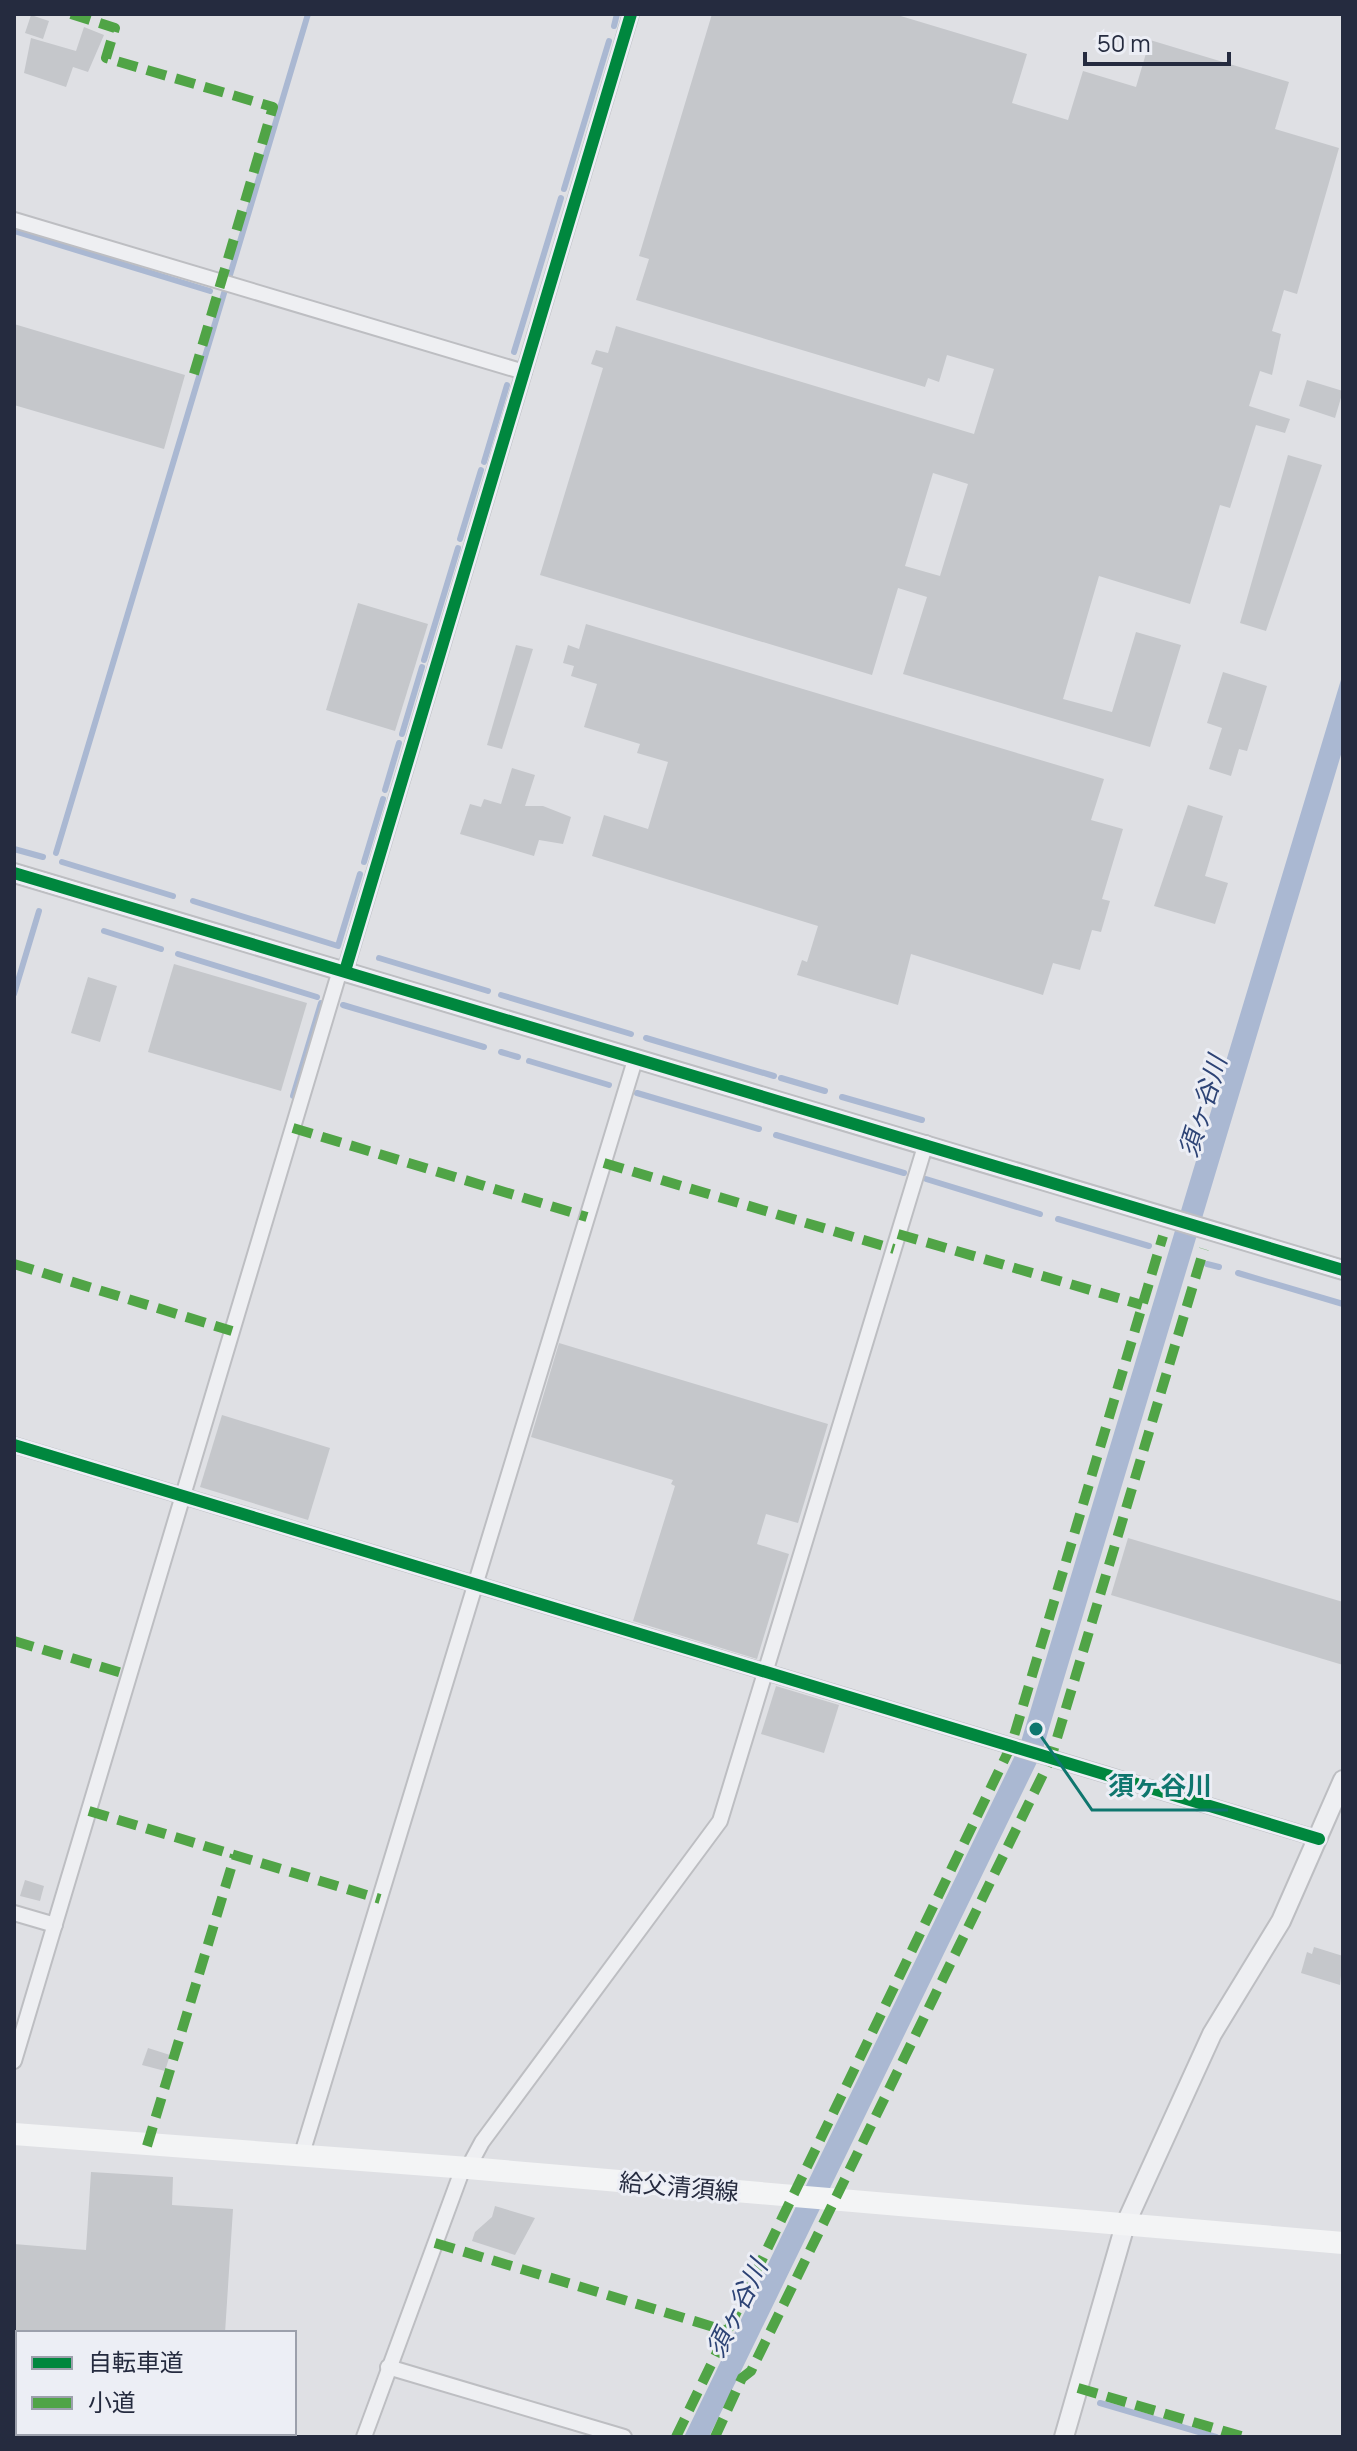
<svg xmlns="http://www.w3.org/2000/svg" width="1357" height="2451" viewBox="0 0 1357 2451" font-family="Manrope,'Noto Sans JP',sans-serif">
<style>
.water{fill:#aab8d2}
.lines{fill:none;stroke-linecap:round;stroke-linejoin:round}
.stream{stroke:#aab8d2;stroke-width:6}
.building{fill:#c5c7cb;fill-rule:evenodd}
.minor-casing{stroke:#bdbec2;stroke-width:18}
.tertiary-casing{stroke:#bdbec2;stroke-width:22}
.minor{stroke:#eeeff2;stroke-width:14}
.tertiary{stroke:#eeeff2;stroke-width:18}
.secondary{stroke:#f3f4f5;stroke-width:22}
.quiet{stroke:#50a446;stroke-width:10;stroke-dasharray:20 10;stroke-linecap:butt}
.cycleway-casing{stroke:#eceef5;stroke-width:17}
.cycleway{stroke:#00873e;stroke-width:12}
.labels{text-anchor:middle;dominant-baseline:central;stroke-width:6;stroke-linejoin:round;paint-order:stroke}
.street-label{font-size:24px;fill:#252b3f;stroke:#eceef5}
.water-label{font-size:26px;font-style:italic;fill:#2d4375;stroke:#eceef5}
.leader{fill:none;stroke:#0f766e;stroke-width:3}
.callout-dot{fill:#0f766e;stroke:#eceef5;stroke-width:3}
.callout-label{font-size:26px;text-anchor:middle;font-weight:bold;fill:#0f766e;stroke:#eceef5;stroke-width:6;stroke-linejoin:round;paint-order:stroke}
</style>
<rect width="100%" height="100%" fill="#dfe0e4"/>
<polygon class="water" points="1343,673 1343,748 1042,1752 709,2437 684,2437 1020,1745"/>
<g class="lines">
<g class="stream">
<polyline points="614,26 617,14"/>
<polyline points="564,189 609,41"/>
<polyline points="14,231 210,291"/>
<polyline points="230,275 308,14"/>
<polyline points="514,352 561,198"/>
<polyline points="484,462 507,385"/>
<polyline points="460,539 481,470"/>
<polyline points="424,660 458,548"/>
<polyline points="402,734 422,667"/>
<polyline points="385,790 399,743"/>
<polyline points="14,849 43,857"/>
<polyline points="56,853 225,290"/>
<polyline points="62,862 173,896"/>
<polyline points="364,862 383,799"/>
<polyline points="193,901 338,946 360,874"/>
<polyline points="104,931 161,949"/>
<polyline points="178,954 317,997"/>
<polyline points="379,958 488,991"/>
<polyline points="14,994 39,911"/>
<polyline points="501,995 631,1034"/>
<polyline points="343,1005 484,1047"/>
<polyline points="646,1038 774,1076"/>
<polyline points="501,1052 518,1057"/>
<polyline points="529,1061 609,1085"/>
<polyline points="781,1078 825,1091"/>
<polyline points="637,1093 759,1129"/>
<polyline points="293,1096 321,1003"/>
<polyline points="842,1097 922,1120"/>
<polyline points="776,1135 904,1173"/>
<polyline points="926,1179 1040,1214"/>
<polyline points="1058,1219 1149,1246"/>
<polyline points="1207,1264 1219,1267"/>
<polyline points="1238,1273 1343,1304"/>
<polyline points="1100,2403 1216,2437"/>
</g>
</g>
<g class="building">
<path d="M712,14H894L1027,54L1012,103L1068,120L1083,71L1136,87L1150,40L1289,82L1275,129L1339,148L1297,294L1284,290L1272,331L1281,334L1272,375L1260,371L1249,406L1290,419L1285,433L1256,425L1230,508L1220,505L1190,604L1099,576L1063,699L1112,712L1136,632L1181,645L1150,747L903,674L927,597L898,588L872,675L540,575L603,368L591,364L596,350L608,353L616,326L974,434L994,369L947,355L939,382L928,378L925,387L636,300L649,259L639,256ZM933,473L968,484L940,576L905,566Z"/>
<polygon points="31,15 49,21 43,39 25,33"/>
<polygon points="84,27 104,35 88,72 73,67 66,87 24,73 31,38 76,51"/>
<polygon points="14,324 185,375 164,449 14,405"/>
<polygon points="1307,380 1343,391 1335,418 1299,406"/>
<polygon points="1288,455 1322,465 1266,631 1240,623"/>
<polygon points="358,603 428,624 395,731 326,710"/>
<polygon points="586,624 1104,779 1091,820 1123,829 1102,899 1110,901 1101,932 1092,930 1080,970 1053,963 1043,995 911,954 898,1005 797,975 802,960 807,962 818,926 592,856 604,815 648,829 668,762 637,753 640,744 584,727 597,684 571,676 574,666 563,663 568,645 579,649"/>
<polygon points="516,645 533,649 502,749 487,745"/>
<polygon points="1223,672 1267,686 1247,751 1239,749 1231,776 1209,769 1222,728 1207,723"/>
<polygon points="512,768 535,775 525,806 543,806 571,817 563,844 539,840 534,856 460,834 470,804 481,807 484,799 501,804"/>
<polygon points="1188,805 1223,816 1205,876 1228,883 1215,924 1154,906"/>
<polygon points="174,964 307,1003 281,1091 148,1052"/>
<polygon points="88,977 117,986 100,1042 71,1033"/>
<polygon points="559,1343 828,1424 798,1523 766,1514 757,1544 789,1554 757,1659 633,1621 675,1486 671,1484 673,1480 531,1437"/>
<polygon points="222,1415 330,1448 308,1520 200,1487"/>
<polygon points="1128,1538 1343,1602 1343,1665 1111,1595"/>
<polygon points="776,1686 839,1705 824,1753 761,1734"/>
<polygon points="25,1880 44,1886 40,1901 20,1896"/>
<polygon points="1314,1947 1343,1956 1340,1985 1301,1973 1307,1952 1312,1954"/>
<polygon points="148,2048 170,2055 165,2071 142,2065"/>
<polygon points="91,2172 173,2177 172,2205 233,2209 225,2333 14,2333 14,2244 86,2250"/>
<polygon points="495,2206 535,2218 515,2255 472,2241 475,2232 492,2217"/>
</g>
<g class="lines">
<g class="minor-casing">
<g id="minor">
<polyline points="14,220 524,372"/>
<polyline points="345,971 631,14"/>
<polyline points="14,1445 1319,1839"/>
<polyline points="14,1913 55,1925"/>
<polyline points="14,2061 340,970"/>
<polyline points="301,2157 635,1060"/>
<polyline points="468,2168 482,2142 720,1821 926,1143"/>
<polyline points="388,2367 624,2437"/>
<polyline points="364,2437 463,2168"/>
</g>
</g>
<g class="tertiary-casing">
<g id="tertiary">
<polyline points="14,873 1343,1270"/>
<polyline points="1064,2437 1125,2225 1212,2034 1281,1921 1343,1780"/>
</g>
</g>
<use href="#minor" class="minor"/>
<use href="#tertiary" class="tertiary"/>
<polyline class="secondary" points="14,2134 468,2168 1343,2243"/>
<g class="quiet">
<polyline points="71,14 115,28 106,58 273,107 193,377"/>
<polyline points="293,1128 587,1217"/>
<polyline points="604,1163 894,1249"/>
<polyline points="898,1234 1142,1305"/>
<polyline points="14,1264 232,1331"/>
<polyline points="14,1641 129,1675"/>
<polyline points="89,1811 380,1899"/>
<polyline points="147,2146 235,1855"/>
<polyline points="435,2243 727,2331"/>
<polyline points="1078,2388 1244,2437"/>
<polyline points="676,2437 1011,1746 1163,1236"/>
<polyline points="715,2437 742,2378 751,2371 1051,1758 1204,1249"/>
</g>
<g class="cycleway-casing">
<g id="cycleway">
<polyline points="14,873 1343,1270"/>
<polyline points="345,971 631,14"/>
<polyline points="14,1445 1319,1839"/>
</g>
</g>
<use href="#cycleway" class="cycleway"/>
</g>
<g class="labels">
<g class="street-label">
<text transform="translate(679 2186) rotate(5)">給父清須線</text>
</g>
<g class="water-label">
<text transform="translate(1202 1106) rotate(-73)">須ヶ谷川</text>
<text transform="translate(736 2308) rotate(-64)">須ヶ谷川</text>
</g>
</g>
<path class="leader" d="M1036 1729L1092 1810H1228"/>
<circle class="callout-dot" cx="1036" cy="1729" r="8"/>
<g class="callout-label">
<text x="1160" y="1795">須ヶ谷川</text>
</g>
<rect width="1357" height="2451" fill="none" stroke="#252b3f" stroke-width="32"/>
<rect x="16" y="2331" width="280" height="104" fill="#eceef5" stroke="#9ca0ac" stroke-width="2"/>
<rect x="32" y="2357" width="40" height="12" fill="#00873e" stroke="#9ca0ac" stroke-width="2"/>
<text x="88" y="2371" font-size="24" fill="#252b3f">自転車道</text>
<rect x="32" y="2397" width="40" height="12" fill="#50a446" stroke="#9ca0ac" stroke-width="2"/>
<text x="88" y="2411" font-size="24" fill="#252b3f">小道</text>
<path d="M1085 52v12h144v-12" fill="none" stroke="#252b3f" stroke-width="4"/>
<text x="1097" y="52" font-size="24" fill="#252b3f" stroke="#eceef5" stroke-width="6" paint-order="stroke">50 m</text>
</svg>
